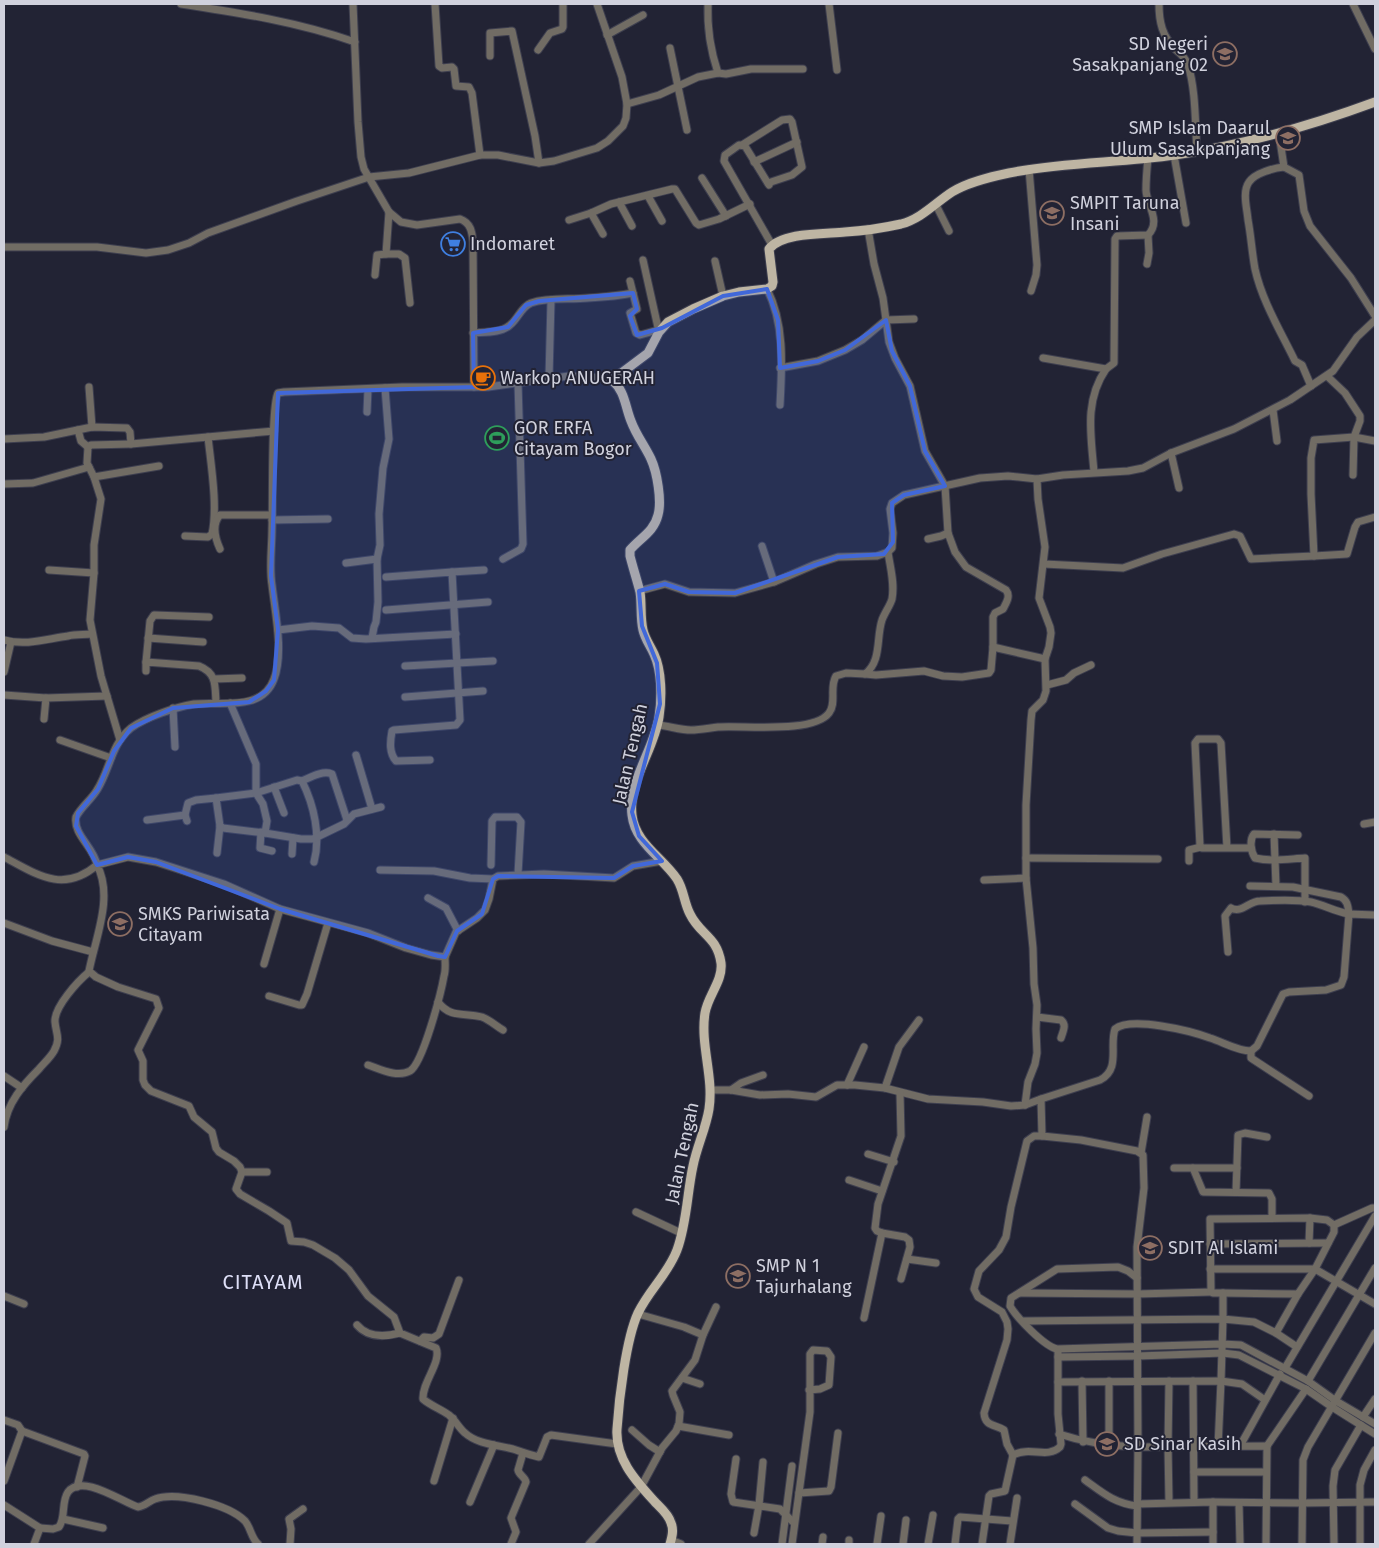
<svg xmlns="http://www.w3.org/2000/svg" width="1379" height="1548" viewBox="0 0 1379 1548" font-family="'Fira Sans',sans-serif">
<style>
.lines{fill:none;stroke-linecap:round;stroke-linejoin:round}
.minor-casing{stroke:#3e3f4f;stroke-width:9}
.major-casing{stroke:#3e3f4f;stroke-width:11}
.minor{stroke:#716c64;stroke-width:7}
.major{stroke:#beb5a3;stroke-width:9}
.marked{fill:#4168d9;fill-opacity:0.2;stroke:#4168d9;stroke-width:4;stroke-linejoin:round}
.labels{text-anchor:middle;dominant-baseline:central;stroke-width:4;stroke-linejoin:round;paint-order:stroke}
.poi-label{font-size:18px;fill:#d0d1dd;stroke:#222334;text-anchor:start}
.street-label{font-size:18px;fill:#d0d1dd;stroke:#222334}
.quarter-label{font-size:20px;letter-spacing:1px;fill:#dedff7;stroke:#222334}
</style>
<rect width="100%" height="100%" fill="#222334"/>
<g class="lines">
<g class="minor-casing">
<g id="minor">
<path d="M181,4C240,13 298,22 355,42"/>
<path d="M353,4L358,122L361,157L364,169L389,212L401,222L417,225L460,219C471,223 472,232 473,242L474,387"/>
<polyline points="435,4 439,66 442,68 452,67 454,69 456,86 469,87 472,93 480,155"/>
<polyline points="829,4 837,70"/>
<path d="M1159,4C1159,22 1162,36 1176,50C1181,54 1186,59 1188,65C1196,90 1195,124 1197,151"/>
<polyline points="1353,4 1375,49"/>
<polyline points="607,35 643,15"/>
<polyline points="670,48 687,130"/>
<polyline points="538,50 550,33 562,29 563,27 563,4"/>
<polyline points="490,56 490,33 512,31 535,136 539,163"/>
<polyline points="718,73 726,74 751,69 803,69"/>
<path d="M627,104L659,95L698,77L718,73C711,52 707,26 708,4"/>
<polyline points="1279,134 1284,167 1299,175 1304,211 1310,226 1351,278 1375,316"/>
<polyline points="742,145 782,120 790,119 792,122 802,167 792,175 768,183"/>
<polyline points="1174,155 1186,223"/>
<polyline points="754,162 797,142"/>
<path d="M1284,167C1274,168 1255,173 1249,182C1242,192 1247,208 1248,220C1251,236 1252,253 1255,269C1262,301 1281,332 1295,361L1302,365L1311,386"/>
<polyline points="1029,169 1037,265 1036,275 1031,291"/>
<polyline points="702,178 726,216"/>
<polyline points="769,185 745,146 739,145 725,155 724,161 772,245"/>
<polyline points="648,196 662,221"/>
<polyline points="619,202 632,226"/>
<polyline points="936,205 949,231"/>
<polyline points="591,213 603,234"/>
<polyline points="569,220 591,213 611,204 672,189 675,189 696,223 699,225 719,219 750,204"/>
<path d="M868,229L874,264L883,298L889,342L895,358L910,386L925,451L945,486L948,533L955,552L966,567L1006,590C1011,596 1006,603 1003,609L995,613L993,617V647"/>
<polyline points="4,247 97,247 146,253 168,250 189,243 208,233 297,201 369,177 409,173 480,155 498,155 539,163 554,161 597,148 608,141 623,126 626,118 627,104 622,77 597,4"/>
<polyline points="386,254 399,254 405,258 410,303"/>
<polyline points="643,260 659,332"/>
<polyline points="715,261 723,296"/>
<polyline points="1147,264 1149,253 1148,235"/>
<polyline points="375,275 377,255 386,254 389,212"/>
<path d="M767,289C785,324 782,367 780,405"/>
<polyline points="633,293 637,309 630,313 636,333 640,335 658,330"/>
<path d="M473,333C484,332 502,333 510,325C518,319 521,307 531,303C549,297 570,300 588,298C604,297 618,296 633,293L630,281"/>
<path d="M1043,358L1106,369L1114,363L1115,239L1117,236L1148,235C1162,221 1146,204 1146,190C1146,179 1147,168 1148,158"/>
<polyline points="780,368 818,361 845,350 862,340 886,320 914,319"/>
<polyline points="1327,376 1345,393 1360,416 1360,421 1354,437 1353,475"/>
<polyline points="549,378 551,300"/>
<polyline points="89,387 92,427"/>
<polyline points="1273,410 1277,441"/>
<polyline points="367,412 368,389"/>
<polyline points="78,430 81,441 88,447"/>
<polyline points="4,439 44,437 92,427 127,428 130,432 131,444 274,431"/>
<polyline points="1171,453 1179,488"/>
<path d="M1094,472C1091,435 1084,401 1106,369"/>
<polyline points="94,477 159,466"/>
<polyline points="4,484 33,483 89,467"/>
<polyline points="272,520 328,519"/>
<path d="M185,536L208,537L212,534C218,507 211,465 208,437"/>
<polyline points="928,539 941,536 948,533"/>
<polyline points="762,546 774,582"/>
<path d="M220,549C215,538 212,524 220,515H272"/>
<polyline points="1314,556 1347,554 1355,527 1358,522 1375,517"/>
<polyline points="503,559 521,549 523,544 518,383"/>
<polyline points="346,563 377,559"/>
<polyline points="1044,564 1123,568 1162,554 1234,534 1240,536 1251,559 1314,556 1311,494 1311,458 1314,440 1354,437 1375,441"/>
<polyline points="49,570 94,573"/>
<polyline points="452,572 484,570"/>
<path d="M386,577L452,572L460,720L456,725L394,730L392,731C390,742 389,753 396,761L430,760"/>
<polyline points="639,591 665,584 689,592 735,593 774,582 816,564 838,557 877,556 888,552"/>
<polyline points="386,610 488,602"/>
<polyline points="278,630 312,626 339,628 352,638 366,639 456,634"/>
<polyline points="148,638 203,642"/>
<polyline points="372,638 374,627 376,622 378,602 377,559 380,545 379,514 383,468 389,439 385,388"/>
<path d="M4,640C26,646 46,639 68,636C76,634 84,635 92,634"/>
<polyline points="146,662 150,621 154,615 209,617"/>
<polyline points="405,666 493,661"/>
<path d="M146,671V662L199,666C217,673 215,686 216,703"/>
<polyline points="4,672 11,642"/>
<polyline points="865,674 876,675 924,671 943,676 962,677 989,673 991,670 993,647 1045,659"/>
<polyline points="214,679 242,678"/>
<polyline points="1047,685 1066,680 1074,673 1091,665"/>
<polyline points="4,695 46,698"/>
<polyline points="405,697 483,691"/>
<polyline points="173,708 175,747"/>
<polyline points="44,719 46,698 107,696"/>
<path d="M657,725C669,726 680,730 691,730C700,730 709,728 718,727C743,725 813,734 829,713C837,703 829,687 836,676L846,673L865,674C882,661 876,638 882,620C885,612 890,606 892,599C895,583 890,567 888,552L892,548L893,533L890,509L892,503L904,495L980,478L1008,476L1037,479L1063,475L1128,471L1143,468L1171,453L1234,429L1290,400L1333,371L1357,337L1375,320"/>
<polyline points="60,740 111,758"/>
<polyline points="120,740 101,676 90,620 94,573 94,545 101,499 94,477 87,463 88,447 91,445 131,444"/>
<polyline points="356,755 372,809"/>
<path d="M302,781C311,777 323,770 332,774L347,820"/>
<polyline points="274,787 284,813"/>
<path d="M216,798L256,793L297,780L302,781C314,805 321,836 314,862"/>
<polyline points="147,820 185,815"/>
<polyline points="187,821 185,815 188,803 196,800 216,798 220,826 223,828 265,833 267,821 263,804 256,793 256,764 230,703"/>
<polyline points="1364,824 1375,822"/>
<polyline points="261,832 260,848 272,851"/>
<polyline points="265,833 301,839 313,839 344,824 354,814 381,807"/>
<polyline points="1274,834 1276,886"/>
<path d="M1298,835L1254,834C1249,840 1251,852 1255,858C1272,862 1288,859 1305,858V902"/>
<polyline points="1227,848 1221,743 1218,739 1198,739 1195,743 1200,846 1202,848 1251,848"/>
<polyline points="217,853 220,826"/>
<polyline points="292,854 293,838"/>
<path d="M4,857C36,874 63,894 97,865C94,847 73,835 76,817C81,807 91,800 97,790C110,770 111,744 131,728C146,717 176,707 194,704C221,701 262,712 274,679C284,653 275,612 272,585C269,567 272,547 272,529C273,507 271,405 278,393L284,392L402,387H488L569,376L592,377L612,380"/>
<polyline points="1026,858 1158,859"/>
<polyline points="1189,861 1189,850 1201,847"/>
<polyline points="491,865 492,821 495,817 517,817 521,822 518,874"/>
<polyline points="380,870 434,871 470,878 493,879"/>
<polyline points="984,880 1026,878"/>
<polyline points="428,898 446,908 458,931"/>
<polyline points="4,923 52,941 93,952"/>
<path d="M1228,952L1225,916L1231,908C1241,914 1249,901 1260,901C1276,900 1295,899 1311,902C1324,905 1336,912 1349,914C1348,907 1348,901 1341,897L1293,887L1250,886"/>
<polyline points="264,964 280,909"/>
<polyline points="269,996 299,1005 302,1005 307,994 328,923"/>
<path d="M438,1002C451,1019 464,1012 482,1017C490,1020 496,1026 503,1030"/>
<path d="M1037,1017L1061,1020C1067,1025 1063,1031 1061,1038"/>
<polyline points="1251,1051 1251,1058 1309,1096"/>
<path d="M368,1065C380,1069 397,1078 410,1071C423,1063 441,993 444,976C446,970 445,963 445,957"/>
<polyline points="4,1076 22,1088"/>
<polyline points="847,1085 864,1047"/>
<polyline points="885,1088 899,1047 919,1020"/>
<path d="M710,1090H731L760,1095L788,1094L816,1097L837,1085H855L885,1088L928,1099L983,1102L1011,1106L1025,1105L1041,1099L1042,1136L1081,1140L1137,1151L1143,1155L1144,1188L1137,1247L1138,1447C1110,1446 1086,1443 1059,1434"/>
<polyline points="731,1090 741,1083 763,1075"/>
<path d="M1041,1099L1100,1080C1121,1069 1109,1046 1115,1029C1131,1016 1191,1031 1210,1038C1223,1042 1237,1051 1251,1051L1257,1046L1283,994L1289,992L1326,990L1341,985L1344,977L1349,914L1375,915"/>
<polyline points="1025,1105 1028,1082 1035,1064 1037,1053 1036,1029 1037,1005 1034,984 1033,948 1026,878 1026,805 1031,720 1032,711 1043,700 1046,691 1045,659 1049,647 1051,633 1050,627 1039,598 1045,547 1038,499 1037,479"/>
<path d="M4,1127C7,1103 23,1085 39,1069C44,1063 50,1058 54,1051C61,1038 56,1034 55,1022C54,1007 78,981 89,972"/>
<polyline points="1141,1153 1147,1117"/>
<polyline points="868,1154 894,1162"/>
<polyline points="1174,1168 1193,1168 1203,1192 1269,1193 1272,1199 1272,1218"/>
<polyline points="1193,1168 1237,1168"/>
<polyline points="242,1172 267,1172"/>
<polyline points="849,1180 882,1191"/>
<polyline points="1236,1192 1238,1135 1245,1133 1267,1137"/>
<polyline points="636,1212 681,1233"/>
<polyline points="1334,1225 1372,1208 1375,1208"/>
<polyline points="882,1233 905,1237 909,1240 910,1247 901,1279"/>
<polyline points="1309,1243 1310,1218"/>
<polyline points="1210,1244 1328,1243"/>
<polyline points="907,1259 936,1263"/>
<polyline points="1210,1269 1315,1269 1375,1304"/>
<path d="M1137,1278L1128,1271L1118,1267L1057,1269L1011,1298L1010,1306C1017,1318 1044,1346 1057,1349L1222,1344L1241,1345L1308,1381L1336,1401L1375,1424"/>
<polyline points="1020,1293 1137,1294 1211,1292"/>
<polyline points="1223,1293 1298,1294"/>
<polyline points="4,1296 24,1304"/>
<polyline points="638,1314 684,1327 703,1335"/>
<polyline points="864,1318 882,1233 877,1231 875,1228 878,1204 901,1136 900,1093"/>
<polyline points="1024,1321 1223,1319 1223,1293 1213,1293 1211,1291 1210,1219 1310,1218 1327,1220 1334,1225 1334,1232 1315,1269 1298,1294 1276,1333 1254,1322 1223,1319 1221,1381 1242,1384 1265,1400"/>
<path d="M357,1325C368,1338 385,1337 400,1333"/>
<polyline points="1276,1333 1297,1347"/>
<polyline points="420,1341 424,1337 433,1338 439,1334 459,1280"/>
<polyline points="1058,1352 1058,1382"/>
<polyline points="1058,1357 1138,1356 1223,1353 1239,1355 1306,1389 1332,1407 1375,1434"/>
<polyline points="1285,1368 1375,1216"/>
<polyline points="682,1378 700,1384"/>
<polyline points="1082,1381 1083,1442"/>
<polyline points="1169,1381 1168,1446 1169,1502"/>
<polyline points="1193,1381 1194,1502"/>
<polyline points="1308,1381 1375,1268"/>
<polyline points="1363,1417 1375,1399"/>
<polyline points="4,1420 18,1425 22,1431 4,1481"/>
<polyline points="678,1426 729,1435"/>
<polyline points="632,1430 649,1445 660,1452"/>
<polyline points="22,1431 84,1454 85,1456 77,1487"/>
<path d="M617,1444L551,1435L547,1437L539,1457C530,1455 522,1452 513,1449C497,1445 477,1444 465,1433C459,1428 456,1421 449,1415C441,1409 431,1406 423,1399C422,1382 442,1362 436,1348L400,1333L394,1317L368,1296L349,1270L335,1258L313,1245L304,1242L291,1241L287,1223L269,1211L240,1194L236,1189L242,1172L240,1167L234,1161L219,1152L216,1148L212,1132L194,1117L189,1106L151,1091L145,1085L143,1080V1061L138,1050L159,1008L156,999L118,987L96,977L89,971C95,939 114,897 97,865L128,857L156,862L224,884L280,909L368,933L406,948L431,955L445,957L456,932L477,918L485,910L489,899L493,879L498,876L544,874L614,878L633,866L662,861"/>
<polyline points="1109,1446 1109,1381"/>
<polyline points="1240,1446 1280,1374"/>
<polyline points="1267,1446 1306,1389"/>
<path d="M1013,1455L1007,1444L1004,1430C995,1424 985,1427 984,1413L1007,1340L1008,1329L1007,1322L1002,1312L978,1297L974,1289L979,1271L999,1250L1006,1237L1011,1207L1027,1141L1034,1136H1042"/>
<polyline points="736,1459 731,1494 733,1502 780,1509 794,1523"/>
<polyline points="1194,1472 1266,1472"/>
<path d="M1085,1480C1103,1493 1114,1503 1137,1506"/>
<polyline points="434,1481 453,1418"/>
<polyline points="799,1493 829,1491 831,1487 838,1433"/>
<polyline points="470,1502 494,1445"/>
<polyline points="1213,1502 1302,1503 1375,1502"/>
<polyline points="1239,1503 1240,1544"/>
<polyline points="1075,1504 1108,1528 1118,1531 1137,1533 1213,1532"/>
<polyline points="1137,1504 1213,1502 1213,1544"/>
<polyline points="4,1505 40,1528 34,1544"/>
<polyline points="63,1519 103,1528"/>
<path d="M40,1528L53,1529L59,1527C66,1517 61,1502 68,1492C82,1473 122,1502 138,1507C145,1506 149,1501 155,1499C177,1491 229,1505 245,1521C251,1528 251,1538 258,1544"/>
<polyline points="754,1533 759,1505 763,1462"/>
<polyline points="671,1540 681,1544"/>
<polyline points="290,1544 291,1529 289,1519 303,1509"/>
<path d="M511,1544L516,1532L511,1518L526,1482C525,1477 519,1475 518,1470L523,1453"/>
<polyline points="589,1544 641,1487 662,1448 676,1431 679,1424 680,1412 673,1395 672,1391 695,1360 703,1335 716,1307"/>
<polyline points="782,1544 792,1466"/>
<polyline points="792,1544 810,1412 810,1354 813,1350 827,1351 831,1357 829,1385 820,1389 809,1390"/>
<polyline points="822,1544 823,1537"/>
<polyline points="849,1544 849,1540"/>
<polyline points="877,1544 881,1516"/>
<polyline points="903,1544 906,1520"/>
<polyline points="928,1544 933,1515"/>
<polyline points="955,1544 958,1519 960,1517 1012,1521"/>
<path d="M982,1544L989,1496L991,1494L1005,1491L1013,1455C1031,1446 1047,1459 1060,1447L1061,1444L1058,1414V1382L1221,1381L1218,1447"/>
<polyline points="1010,1544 1017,1498"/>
<polyline points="1137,1544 1138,1447 1267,1446 1266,1544"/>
<polyline points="1302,1544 1303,1460 1308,1447 1375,1333"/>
<polyline points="1334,1544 1333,1486 1335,1470 1361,1425"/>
<polyline points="1360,1544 1360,1485 1364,1470 1375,1450"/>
</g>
</g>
<g class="major-casing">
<path id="major" d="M670,1544C672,1537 674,1530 671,1523C669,1515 661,1508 655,1502C636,1481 615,1459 617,1429C619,1399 626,1339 638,1313C649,1290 668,1274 677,1250C687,1223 687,1193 693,1166C697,1146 706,1128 709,1109C714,1077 700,1045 705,1013C708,995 723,981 721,963C717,936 700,935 690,914C684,903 684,890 677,879C662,857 635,843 632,815C628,781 654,750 659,717C662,698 662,671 654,654C650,645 645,639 643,630C640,617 642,605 640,592C637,580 633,568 630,556V550C640,538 654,532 658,515C662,501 657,472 651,459C645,446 636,435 631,421C625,406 625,391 612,380L648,353L659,332L668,322L693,309L723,296L739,292L767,289L772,286L773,282L769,249C782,232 825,234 845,232C863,231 883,228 901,224C921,219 935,203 952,192C968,182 990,177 1009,173C1063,162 1120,163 1175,155C1243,145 1310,126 1375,102"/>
</g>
<use href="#minor" class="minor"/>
<use href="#major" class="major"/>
</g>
<path class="marked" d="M767,289L778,320L780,368L818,361L845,350L886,320L892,351L910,386L925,451L945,486L904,495L892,503L893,542L884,554L838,557L735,593L689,592L665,584L639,591L642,626L657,663L660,704L632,812L639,836L662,861L633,866L614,878L498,876L493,879L482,914L457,931L445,957L438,956L280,909L156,862L128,857L97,865L76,826L78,813L98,789L114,751L131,728L173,708L249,702L266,691L274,680L278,630L271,576L278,393L474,387L473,333L508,327L526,305L539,301L633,293L637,309L630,316L637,335L662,328L723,296Z"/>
<defs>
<g id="school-ring" transform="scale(1.25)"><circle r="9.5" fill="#222334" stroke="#8d6e63" stroke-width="1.5"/><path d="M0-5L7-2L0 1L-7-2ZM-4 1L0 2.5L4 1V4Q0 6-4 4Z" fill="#8d6e63"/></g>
<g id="supermarket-ring" transform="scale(1.25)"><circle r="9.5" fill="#222334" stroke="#3f7fe0" stroke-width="1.5"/><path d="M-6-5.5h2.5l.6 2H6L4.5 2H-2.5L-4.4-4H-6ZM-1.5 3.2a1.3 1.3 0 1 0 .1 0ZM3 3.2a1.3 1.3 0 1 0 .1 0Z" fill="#3f7fe0"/></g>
<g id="cafe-ring" transform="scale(1.25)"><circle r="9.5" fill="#222334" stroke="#e8710a" stroke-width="1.5"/><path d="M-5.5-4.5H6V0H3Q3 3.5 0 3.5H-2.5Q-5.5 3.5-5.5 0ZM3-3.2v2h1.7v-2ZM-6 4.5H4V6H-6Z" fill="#e8710a"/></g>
<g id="stadium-ring" transform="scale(1.25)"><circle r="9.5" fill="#222334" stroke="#2e9e5b" stroke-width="1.5"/><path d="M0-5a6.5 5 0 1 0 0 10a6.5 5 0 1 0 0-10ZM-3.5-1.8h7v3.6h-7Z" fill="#2e9e5b"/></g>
</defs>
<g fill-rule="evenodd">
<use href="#school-ring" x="1225" y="54"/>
<use href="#school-ring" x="1288" y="138"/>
<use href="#school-ring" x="1052" y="213"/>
<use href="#supermarket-ring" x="453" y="244"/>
<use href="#cafe-ring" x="483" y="378"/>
<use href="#stadium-ring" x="497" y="438"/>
<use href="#school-ring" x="120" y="924"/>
<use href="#school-ring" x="1150" y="1248"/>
<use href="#school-ring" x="738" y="1276"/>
<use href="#school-ring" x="1107" y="1444"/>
</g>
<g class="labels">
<g class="poi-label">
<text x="1208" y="44" text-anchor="end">SD Negeri<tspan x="1208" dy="21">Sasakpanjang 02</tspan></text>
<text x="1270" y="128" text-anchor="end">SMP Islam Daarul<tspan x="1270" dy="21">Ulum Sasakpanjang</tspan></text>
<text x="1070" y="203">SMPIT Taruna<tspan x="1070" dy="21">Insani</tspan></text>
<text x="470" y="244">Indomaret</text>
<text x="500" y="378">Warkop ANUGERAH</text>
<text x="514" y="428">GOR ERFA<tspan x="514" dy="21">Citayam Bogor</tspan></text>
<text x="138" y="914">SMKS Pariwisata<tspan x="138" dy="21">Citayam</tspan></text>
<text x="1168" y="1248">SDIT Al Islami</text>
<text x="756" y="1266">SMP N 1<tspan x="756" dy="21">Tajurhalang</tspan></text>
<text x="1124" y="1444">SD Sinar Kasih</text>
</g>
<g class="street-label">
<text transform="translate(630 754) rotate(-77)">Jalan Tengah</text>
<text transform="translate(682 1153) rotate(-78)">Jalan Tengah</text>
</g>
<g class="quarter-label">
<text x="263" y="1282">CITAYAM</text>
</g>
</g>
<rect width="1379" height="1548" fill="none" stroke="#d0d1dd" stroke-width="10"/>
</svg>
